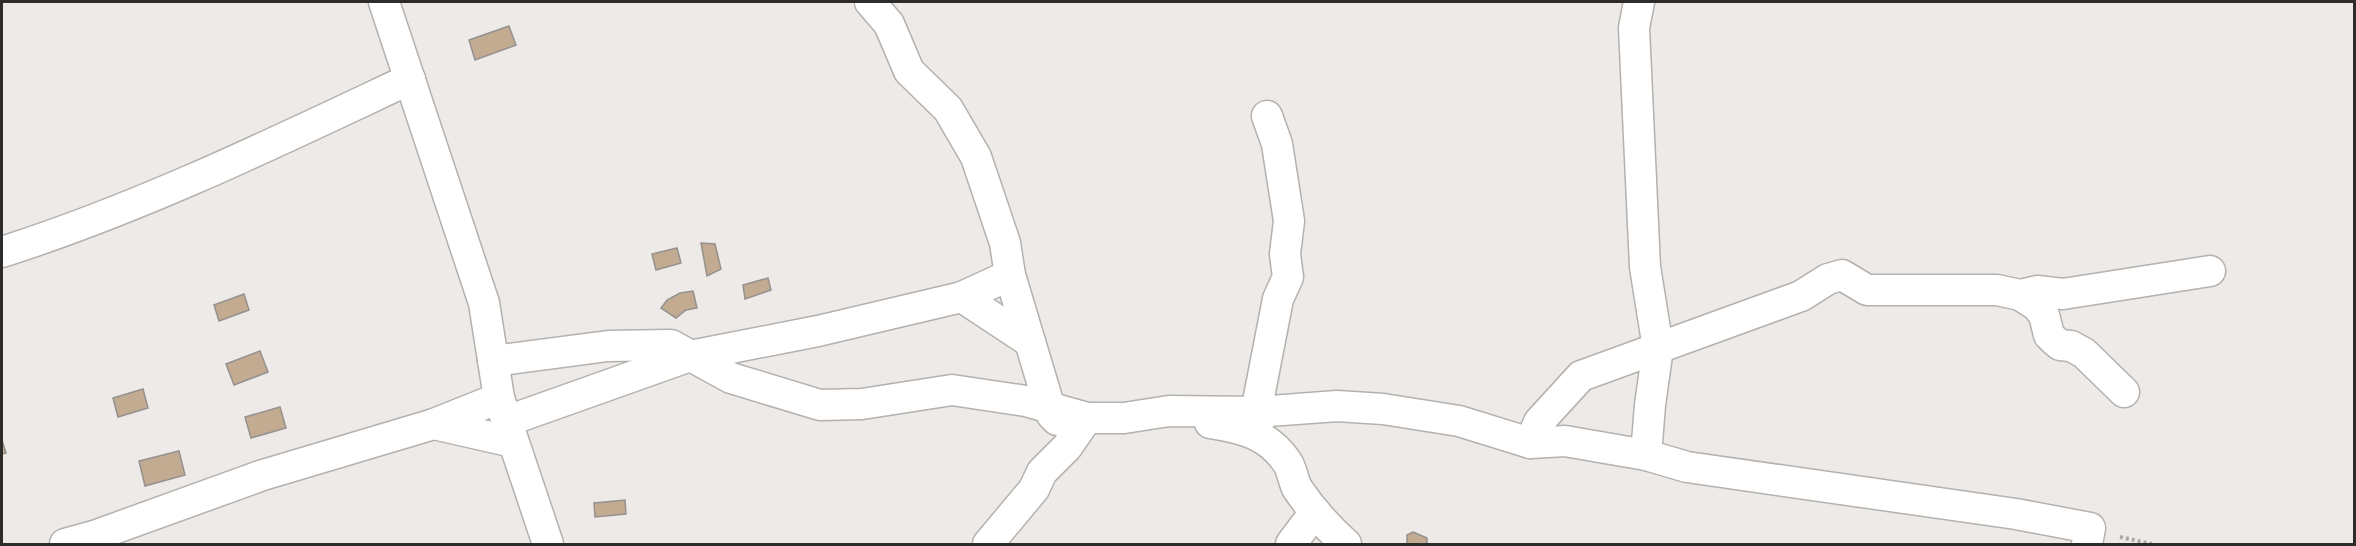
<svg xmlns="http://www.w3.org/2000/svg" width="2356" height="546" viewBox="0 0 2356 546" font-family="'DejaVu Sans',sans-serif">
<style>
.building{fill:#c3ab92;stroke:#94918f;stroke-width:1.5}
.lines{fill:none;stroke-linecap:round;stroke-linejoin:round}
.street-casing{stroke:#b4b1ae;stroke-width:33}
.path{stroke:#aaa8a6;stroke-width:4;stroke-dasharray:3 3;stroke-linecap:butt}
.street{stroke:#fff;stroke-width:30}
</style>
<rect width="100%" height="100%" fill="#edeae7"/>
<g class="building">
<polygon points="509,26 516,45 475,60 469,40"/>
<polygon points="701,243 715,244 721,269 707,276"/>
<polygon points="677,248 681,263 656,270 652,254"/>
<polygon points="768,278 771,290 745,299 743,285"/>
<polygon points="693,291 697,308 686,310 676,318 661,308 667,300 680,293"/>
<polygon points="244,294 249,310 219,321 214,305"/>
<polygon points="260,351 268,372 234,385 226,364"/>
<polygon points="143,389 148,408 118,417 113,398"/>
<polygon points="280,407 286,428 251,438 245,417"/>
<polygon points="2,440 6,453 2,454"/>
<polygon points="179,451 185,475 145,486 139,461"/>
<polygon points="625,500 626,514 595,517 594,503"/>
<polygon points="1413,532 1427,538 1427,544 1407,544 1407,535"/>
</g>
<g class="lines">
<g class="street-casing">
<g id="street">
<polyline points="384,2 484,303 499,398 548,544"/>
<polyline points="870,2 889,24 909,71 948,109 976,157 1005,243 1010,275 1052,415 1057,420"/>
<polyline points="1639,2 1634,28 1645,267 1658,348 1650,405 1646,455"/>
<path d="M2,252C143,207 276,142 410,79"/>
<polyline points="2020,295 2037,291 2063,294 2210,271"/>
<polyline points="962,297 1030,342"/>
<polyline points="493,361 608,346 671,345 731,378 820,405 862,404 952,390 1026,401 1087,418 1124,418 1169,411 1256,412 1337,406 1383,409 1459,421 1530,443 1565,441 1646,455 1687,467 2016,514 2090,528 2087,544"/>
<polyline points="507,421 690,356 818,331 962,297 1010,275"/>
<path d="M1210,423C1242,428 1268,434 1287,462C1292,469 1293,480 1297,488C1311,509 1327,527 1346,544"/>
<polyline points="434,424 513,442"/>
<polyline points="1258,430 1256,412 1278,299 1288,277 1285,254 1289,221 1277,144 1267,116"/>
<polyline points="1530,443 1539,422 1581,376 1801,296 1828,279 1842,275 1867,290 1997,290 2020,295 2037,306 2044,315 2049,335 2054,340 2060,345 2071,346 2084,353 2124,392"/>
<polyline points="65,544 94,536 263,475 434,424 499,398"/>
<polyline points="988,544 1034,489 1042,472 1067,447 1087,418"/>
<polyline points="1291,544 1315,512"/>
</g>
</g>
<polyline class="path" points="2120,537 2152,544"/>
<use href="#street" class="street"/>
</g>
<rect width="2356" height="546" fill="none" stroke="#2d2c2b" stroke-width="6"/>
</svg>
